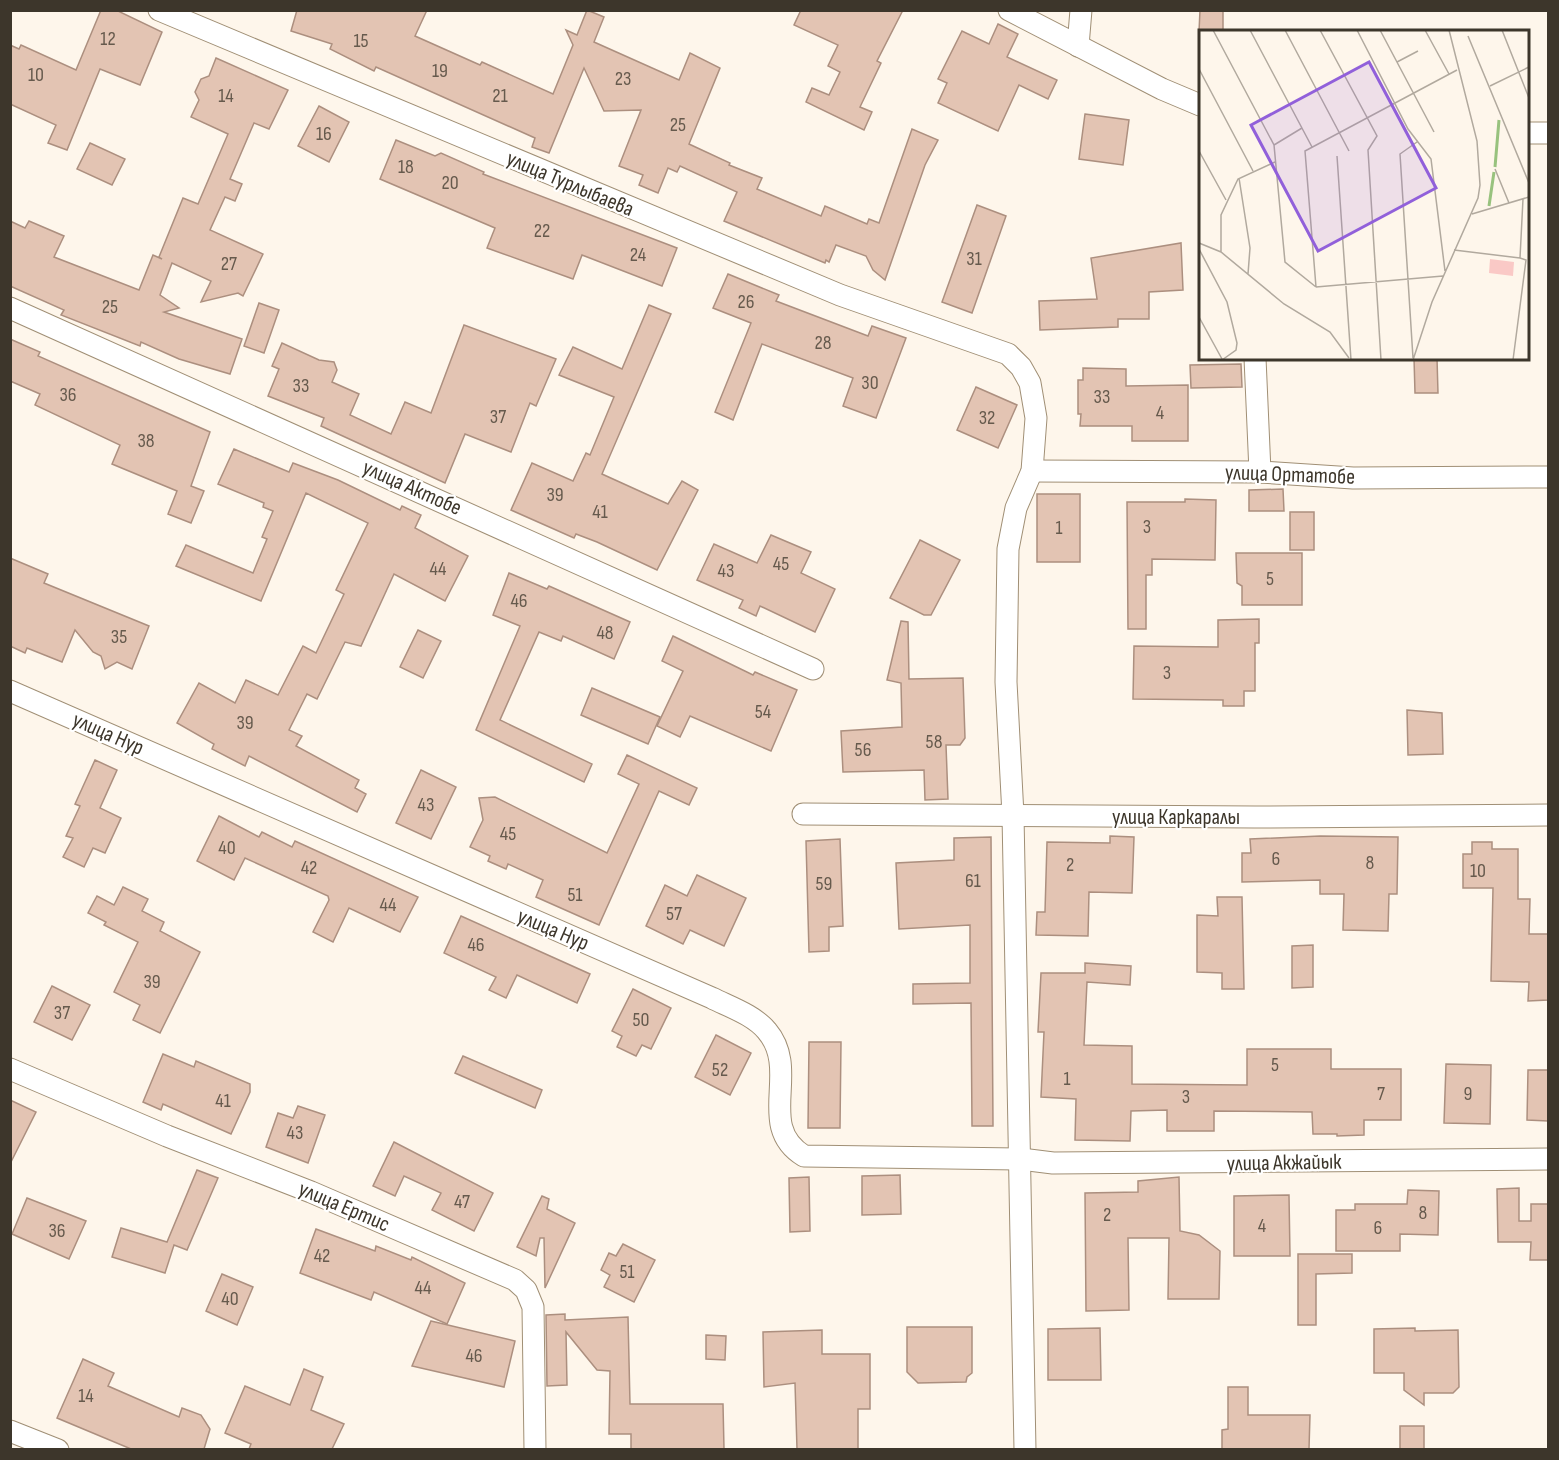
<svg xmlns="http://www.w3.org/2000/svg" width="1559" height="1460" viewBox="0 0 1559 1460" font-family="'Sofia Sans Condensed',sans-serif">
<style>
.building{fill:#e3c4b3;stroke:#ac8f7f;stroke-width:1.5}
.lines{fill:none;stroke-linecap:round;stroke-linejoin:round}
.minor-casing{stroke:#a08f75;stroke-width:23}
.minor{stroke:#fff;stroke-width:21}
.labels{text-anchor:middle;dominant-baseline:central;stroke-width:4.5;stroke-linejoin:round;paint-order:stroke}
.number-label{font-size:20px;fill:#665a4d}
.street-label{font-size:22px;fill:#3d362b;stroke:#fff}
.inset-river{fill:none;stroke:#98c27e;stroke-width:3}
.inset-road{fill:none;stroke:#b1a99e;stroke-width:1.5}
.view{fill:#9160da;fill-opacity:0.15;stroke:#9160da;stroke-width:3}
.inset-edge{fill:none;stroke:#3d362b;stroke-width:3}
</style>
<rect width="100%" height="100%" fill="#fef6eb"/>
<g class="building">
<polygon points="101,10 116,10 162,32 140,85 100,69 67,150 48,143 56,125 10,104 10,45 19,49 21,45 76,70"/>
<polygon points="297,10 427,10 415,36 480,65 482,62 553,94 573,45 566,30 577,35 587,10 604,17 594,42 679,80 690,53 720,68 689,144 730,163 729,165 762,178 757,189 821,216 825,206 867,224 869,219 879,223 912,129 938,140 925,165 885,280 873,270 866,256 836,245 829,262 826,260 825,263 724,221 737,192 680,166 677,172 668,168 658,193 639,185 643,175 619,166 641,110 604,111 584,68 549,153 532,147 535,138 376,67 374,71 330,49 332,44 291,31"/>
<polygon points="801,10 903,10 877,61 881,63 860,107 872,112 864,130 806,102 812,88 829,95 840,72 828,66 838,45 794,25"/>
<polygon points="1200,10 1223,10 1223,32 1199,32"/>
<polygon points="998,24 1018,34 1007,57 1057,80 1048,99 1019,85 998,131 938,103 947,83 938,79 962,31 989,44"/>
<polygon points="216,58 288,90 269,129 254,123 230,179 242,184 235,201 225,197 210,230 263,254 243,296 238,293 201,302 211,281 172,263 160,295 179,308 164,312 242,339 230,374 179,359 141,342 140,346 61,315 64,310 10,286 10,221 25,228 29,221 64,236 54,257 139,290 153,255 162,259 159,257 183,198 198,204 228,134 191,117 199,100 195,92 201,79 209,76"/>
<polygon points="319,106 349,122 329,162 298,146"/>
<polygon points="1085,114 1129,120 1123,165 1079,159"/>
<polygon points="396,140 435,156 441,153 484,172 483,174 677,248 662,286 582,255 573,279 487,248 495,228 380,179"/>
<polygon points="90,143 125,159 112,185 77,169"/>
<polygon points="977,205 1006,216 972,313 942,302"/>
<polygon points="1181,243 1183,290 1149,292 1149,319 1118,319 1118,327 1040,330 1039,301 1097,299 1091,258"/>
<polygon points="728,274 779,295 776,301 868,336 872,326 906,338 876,418 843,406 853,378 762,344 733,420 715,412 751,323 713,308"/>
<polygon points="259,303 279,310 264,353 244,346"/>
<polygon points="649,305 671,314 602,474 668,504 682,481 698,490 657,570 597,542 576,534 574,538 511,510 532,463 573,481 586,453 590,455 614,397 559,375 573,347 622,369"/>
<polygon points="464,325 556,359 536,406 530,403 511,452 465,434 445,483 321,426 324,418 268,396 279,369 272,366 282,343 319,360 334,362 337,370 332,382 359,394 350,415 391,434 405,402 431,413"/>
<polygon points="10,339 40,352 38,356 210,432 191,486 204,491 191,523 168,514 177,491 112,464 120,445 35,405 40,394 10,381"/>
<polygon points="1414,358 1437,358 1438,393 1415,393"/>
<polygon points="1241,364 1242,387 1191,388 1190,365"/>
<polygon points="1083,368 1126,369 1126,386 1188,385 1188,441 1132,441 1132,426 1080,426 1081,414 1078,414 1078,380 1083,380"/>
<polygon points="976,387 1017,405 998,448 957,430"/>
<polygon points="234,449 289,472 293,463 338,480 400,510 402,506 421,515 415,528 468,556 445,601 394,574 361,646 345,642 317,699 307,694 289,730 302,736 296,746 359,780 355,788 366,794 357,812 249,756 245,766 212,749 214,744 177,723 199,683 235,703 246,680 278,695 303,646 316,653 344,594 336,590 368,523 306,493 261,601 176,566 186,545 253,573 267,539 262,537 273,511 263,507 264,503 218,484"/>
<polygon points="1283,489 1284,511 1249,511 1249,490"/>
<rect x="1037" y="494" width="43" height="68"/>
<polygon points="1185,499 1216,500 1215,560 1152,559 1152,575 1146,575 1146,629 1128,629 1127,502 1185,502"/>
<rect x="1290" y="512" width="24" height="38"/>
<polygon points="771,535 811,552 801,573 835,589 815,632 760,606 756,616 739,608 743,600 697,580 714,544 757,563"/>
<polygon points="920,540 960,560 931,615 924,615 890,598"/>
<polygon points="1236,553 1302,553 1302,605 1242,605 1242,586 1237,583"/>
<polygon points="10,558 48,574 44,583 149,626 132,669 117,662 105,669 101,656 93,652 75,630 62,662 27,648 25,653 10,646"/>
<polygon points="509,573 547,589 549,586 630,622 614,659 563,636 561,641 539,632 500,720 592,764 584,782 476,730 520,626 493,615"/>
<polygon points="1259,619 1259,643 1255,643 1255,691 1244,691 1244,706 1223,706 1223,700 1133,699 1134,646 1218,647 1218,620"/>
<polygon points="901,621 908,622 909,679 963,678 965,738 960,745 946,745 948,799 925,800 924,770 843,772 841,731 902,727 901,683 887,680"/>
<polygon points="418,630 441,641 423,678 400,667"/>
<polygon points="673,636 753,675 755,672 797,690 771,751 690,716 680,737 657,726 683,671 662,661"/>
<polygon points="592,688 660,717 648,744 581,715"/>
<polygon points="1407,710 1442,713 1443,754 1408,755"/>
<polygon points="627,755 697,788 689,805 659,791 599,925 536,897 543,880 508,864 506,869 488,861 490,856 470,847 483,820 479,798 495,797 607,853 639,784 618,774"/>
<polygon points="95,760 117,770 100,808 121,818 105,853 93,848 84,867 63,857 73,838 66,836 80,806 75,804"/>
<polygon points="421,770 456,787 431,839 396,823"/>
<polygon points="219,816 259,837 262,832 292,847 295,841 418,897 400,932 349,908 333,942 313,932 329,900 328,896 245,858 234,880 197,861"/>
<polygon points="1110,836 1134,837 1132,893 1089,892 1088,936 1036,935 1037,912 1045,912 1047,842 1110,843"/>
<polygon points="1320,836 1398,837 1397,894 1389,894 1388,931 1343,930 1344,894 1320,894 1320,880 1242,882 1242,853 1251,853 1250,839"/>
<polygon points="991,837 993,1126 972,1126 971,1003 913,1004 913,984 970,983 970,925 899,929 896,863 954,860 954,838"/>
<polygon points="840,839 843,926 829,927 829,951 809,952 806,841"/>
<polygon points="1472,842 1492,842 1492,849 1518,849 1518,899 1530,899 1529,934 1548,934 1548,1000 1528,1001 1529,982 1491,981 1493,888 1463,888 1463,854 1472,854"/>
<polygon points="697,875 746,898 724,946 690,930 683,944 646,926 665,885 687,896"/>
<polygon points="123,887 148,899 142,911 164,922 160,931 200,952 160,1033 133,1020 140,1005 114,992 138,942 104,925 106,922 88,913 97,896 114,905"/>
<polygon points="1217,897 1242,897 1244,989 1222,989 1222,973 1197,972 1197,915 1218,916"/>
<polygon points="461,916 590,974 577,1003 517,975 506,998 489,990 496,977 444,953"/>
<polygon points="1313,945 1313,987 1292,988 1292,946"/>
<polygon points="1085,963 1131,966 1130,985 1087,982 1084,1045 1132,1046 1132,1084 1247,1085 1247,1049 1331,1049 1331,1069 1401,1069 1401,1120 1364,1120 1364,1135 1337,1136 1337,1134 1313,1134 1312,1112 1214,1111 1214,1131 1167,1131 1167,1110 1131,1111 1130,1141 1075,1140 1076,1099 1041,1097 1044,1032 1038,1032 1041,973 1085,973"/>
<polygon points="52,986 90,1005 72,1040 34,1022"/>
<polygon points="633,989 671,1008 651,1049 642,1045 636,1056 617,1047 622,1036 612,1031"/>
<polygon points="716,1035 751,1053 730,1095 695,1077"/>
<polygon points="809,1042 841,1042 840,1128 808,1128"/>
<polygon points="163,1054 194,1067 196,1061 250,1084 250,1092 231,1134 163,1104 161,1110 143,1102"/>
<polygon points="463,1056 542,1090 535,1108 455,1073"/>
<polygon points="1446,1064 1491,1065 1490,1124 1444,1123"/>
<polygon points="1528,1070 1548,1070 1548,1121 1527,1120"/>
<polygon points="10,1100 36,1112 10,1164"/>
<polygon points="298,1106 325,1115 308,1163 266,1147 278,1113 293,1118"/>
<polygon points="394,1142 493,1193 474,1231 432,1210 441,1193 404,1176 395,1196 373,1186"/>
<polygon points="197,1170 218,1178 187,1250 174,1245 165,1273 112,1257 121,1228 167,1242"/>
<polygon points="900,1175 901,1214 862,1215 862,1176"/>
<polygon points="809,1177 810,1231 790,1232 789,1178"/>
<polygon points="1179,1177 1180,1231 1199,1235 1220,1251 1219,1299 1168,1299 1169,1238 1128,1238 1129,1310 1086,1311 1085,1193 1138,1192 1138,1181"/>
<polygon points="1519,1188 1519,1221 1531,1221 1531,1204 1548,1204 1548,1260 1530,1260 1531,1242 1498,1242 1497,1189"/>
<polygon points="1408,1190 1439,1191 1438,1235 1400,1234 1400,1251 1336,1251 1336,1210 1355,1210 1355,1204 1407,1204"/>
<polygon points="1289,1195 1290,1256 1234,1256 1234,1196"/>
<polygon points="542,1196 549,1199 547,1209 575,1223 545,1288 544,1238 540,1238 536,1256 517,1247"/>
<polygon points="27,1198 86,1221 69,1259 12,1234"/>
<polygon points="316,1229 375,1251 376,1246 411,1260 412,1257 465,1283 447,1324 374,1292 371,1300 300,1273"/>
<polygon points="623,1244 655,1260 634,1302 604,1287 610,1275 601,1270 609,1253 616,1256"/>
<polygon points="1298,1254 1352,1254 1352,1273 1316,1274 1316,1325 1298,1325"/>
<polygon points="222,1274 253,1287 237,1325 206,1311"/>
<polygon points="565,1314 565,1320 628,1317 630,1404 723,1404 724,1449 631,1449 631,1434 609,1434 610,1371 597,1370 566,1332 567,1385 547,1386 546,1315"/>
<polygon points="431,1321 515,1341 504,1387 412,1366"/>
<polygon points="907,1327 972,1327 972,1373 967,1377 966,1382 918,1383 907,1372"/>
<polygon points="1100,1328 1101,1380 1048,1380 1048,1329"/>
<polygon points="1415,1328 1415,1331 1458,1330 1459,1387 1453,1393 1424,1393 1424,1405 1404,1390 1404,1373 1374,1373 1374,1329"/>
<polygon points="822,1330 822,1354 870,1354 870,1409 858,1409 858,1449 797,1449 795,1383 764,1387 763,1332"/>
<polygon points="706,1335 726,1336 725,1360 706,1359"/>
<polygon points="83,1359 114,1373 108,1386 179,1417 182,1408 201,1415 210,1429 204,1449 131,1449 57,1418"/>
<polygon points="304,1369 323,1377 311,1410 344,1424 332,1449 249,1449 251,1444 225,1433 245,1386 290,1405"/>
<polygon points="1228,1387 1248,1387 1248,1415 1310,1415 1309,1449 1222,1449 1222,1430 1228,1429"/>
<rect x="1400" y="1426" width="24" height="23"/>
</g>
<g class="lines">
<g class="minor-casing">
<g id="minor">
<polyline points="159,10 840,295 1008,354 1021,367 1030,383 1036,418 1032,471 1016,508 1008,549 1006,682 1013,815 1025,1450"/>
<polyline points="1009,10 1162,89 1200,105"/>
<polyline points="1078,46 1081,10"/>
<polyline points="1528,133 1548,133"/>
<polyline points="10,308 813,669"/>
<polyline points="1255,358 1260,472"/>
<polyline points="1032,471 1260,472 1353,478 1548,477"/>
<path d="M10,691L712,998C730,1007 754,1015 767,1031C801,1071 755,1126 804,1156L1021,1159L1053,1163L1548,1159"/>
<polyline points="803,814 1255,817 1548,815"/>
<polyline points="10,1069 167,1136 311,1192 515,1280 526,1290 533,1307 535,1450"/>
<polyline points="10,1431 58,1450"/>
</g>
</g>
<use href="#minor" class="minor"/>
</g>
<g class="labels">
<g class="number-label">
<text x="108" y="39">12</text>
<text x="361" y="41">15</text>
<text x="440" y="71">19</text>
<text x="36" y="75">10</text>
<text x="623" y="79">23</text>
<text x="226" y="96">14</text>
<text x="500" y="96">21</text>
<text x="678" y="125">25</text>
<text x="324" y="134">16</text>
<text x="406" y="167">18</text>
<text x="450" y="183">20</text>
<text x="542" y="231">22</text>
<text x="638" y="255">24</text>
<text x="974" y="259">31</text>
<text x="229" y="264">27</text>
<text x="746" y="302">26</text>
<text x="110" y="307">25</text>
<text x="823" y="343">28</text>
<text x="870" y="383">30</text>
<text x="301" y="386">33</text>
<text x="68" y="395">36</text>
<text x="1102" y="397">33</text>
<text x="1160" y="413">4</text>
<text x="498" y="417">37</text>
<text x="987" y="418">32</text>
<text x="146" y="441">38</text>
<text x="555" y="495">39</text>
<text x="600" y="512">41</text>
<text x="1147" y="527">3</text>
<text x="1059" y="528">1</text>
<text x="781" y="564">45</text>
<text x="438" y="569">44</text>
<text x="726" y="571">43</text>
<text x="1270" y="579">5</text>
<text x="519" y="601">46</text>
<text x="605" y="633">48</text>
<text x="119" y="637">35</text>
<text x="1167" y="673">3</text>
<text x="763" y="712">54</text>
<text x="245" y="723">39</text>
<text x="934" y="742">58</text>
<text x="863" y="750">56</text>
<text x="426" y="805">43</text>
<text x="508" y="834">45</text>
<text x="227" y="848">40</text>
<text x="1276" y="859">6</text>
<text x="1370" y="863">8</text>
<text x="1070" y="865">2</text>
<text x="309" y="868">42</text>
<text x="1478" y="871">10</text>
<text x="973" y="881">61</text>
<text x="824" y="884">59</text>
<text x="575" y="895">51</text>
<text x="388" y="905">44</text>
<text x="674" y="914">57</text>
<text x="476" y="945">46</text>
<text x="152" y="982">39</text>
<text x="62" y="1013">37</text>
<text x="641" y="1020">50</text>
<text x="1275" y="1065">5</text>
<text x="720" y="1070">52</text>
<text x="1067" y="1079">1</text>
<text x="1381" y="1094">7</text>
<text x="1468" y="1094">9</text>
<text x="1186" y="1097">3</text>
<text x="223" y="1101">41</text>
<text x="295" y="1133">43</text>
<text x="462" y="1202">47</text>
<text x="1423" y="1213">8</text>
<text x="1107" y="1215">2</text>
<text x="1262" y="1226">4</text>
<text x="1378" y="1228">6</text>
<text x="57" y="1231">36</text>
<text x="322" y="1256">42</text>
<text x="627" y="1272">51</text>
<text x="423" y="1288">44</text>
<text x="230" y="1299">40</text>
<text x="474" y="1356">46</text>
<text x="86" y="1396">14</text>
</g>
<g class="street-label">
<text transform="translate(570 184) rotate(23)">улица Турлыбаева</text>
<text transform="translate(1290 475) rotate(2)">улица Ортатобе</text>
<text transform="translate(412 488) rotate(24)">улица Актобе</text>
<text transform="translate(108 734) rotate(24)">улица Нур</text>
<text x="1176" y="817">улица Каркаралы</text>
<text transform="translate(553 930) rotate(23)">улица Нур</text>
<text transform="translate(1284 1163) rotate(-1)">улица Акжайык</text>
<text transform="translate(344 1207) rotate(23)">улица Ертис</text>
</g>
</g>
<g transform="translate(1199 30)">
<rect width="330" height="330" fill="#fef6eb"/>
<path d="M291,229L315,232L314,246L290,243Z" fill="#fac9c6"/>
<path class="inset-river" d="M296,137L300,90M290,176L295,142"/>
<path class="inset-road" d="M14,0L75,115L86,232L117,257M51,0L113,117M86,0L150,121M121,0L178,106L169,120L182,330M158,0L209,99L232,129L246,241M181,0L235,102M226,0L250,44M303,0L330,68M269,6L330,153M198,32L219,21M0,39L54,141M291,56L330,37M75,115L103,98M0,121L27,170M138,126L152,330M296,139L310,173M40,148L51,218L49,244M273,184L330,167M0,213L22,222L85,274L131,302L150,328M0,219L28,272L38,313L37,320L23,330M255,220L321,228M22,222V185L39,149L76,132M321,228L324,169M117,257L106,121L258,40M117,257L244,246M0,287L23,329M214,328L201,124L218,112M214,330L233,272L279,168L281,155L278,111L250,0M314,330L327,230L321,228"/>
<path class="view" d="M170,32L237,158L119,221L52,95Z"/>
<rect width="330" height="330" class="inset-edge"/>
</g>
<rect width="1559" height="1460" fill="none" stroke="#3d362b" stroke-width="24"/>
</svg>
